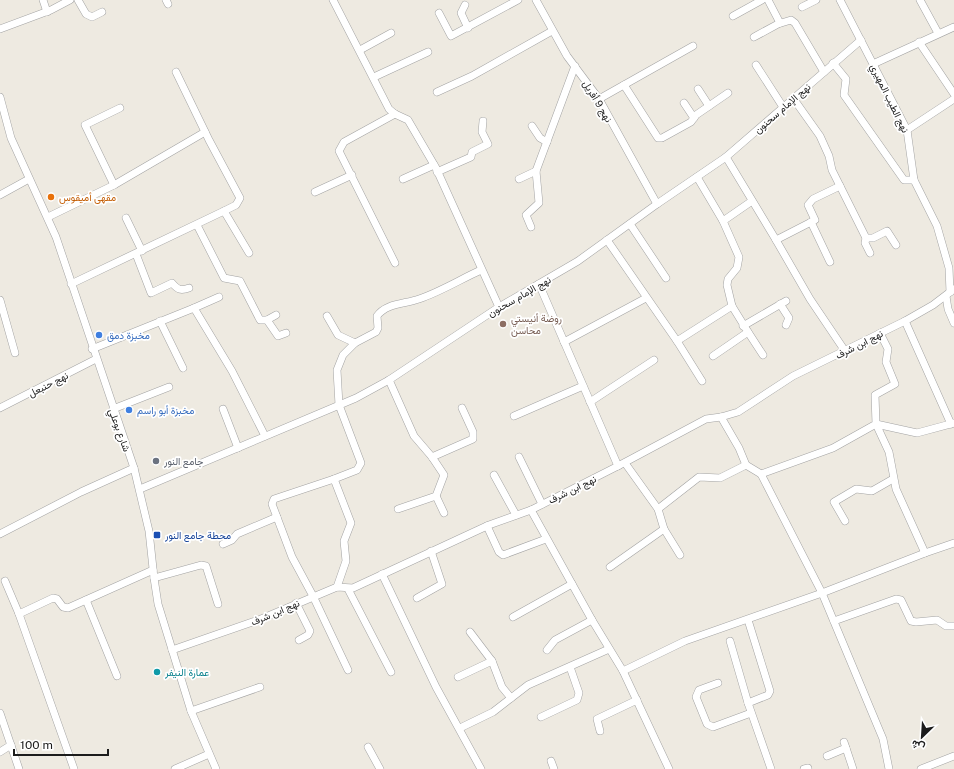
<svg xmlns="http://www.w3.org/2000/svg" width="954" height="769" viewBox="0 0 954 769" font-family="'Public Sans',Vazirmatn,sans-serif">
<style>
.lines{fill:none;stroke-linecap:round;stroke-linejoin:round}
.minor-casing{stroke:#a3a3a3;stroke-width:8}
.minor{stroke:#fff;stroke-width:7}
.food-dot{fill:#e8710a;stroke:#fff;stroke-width:1.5}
.education-dot{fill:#8d6e63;stroke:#fff;stroke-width:1.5}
.shop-dot{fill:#3f7fe0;stroke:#fff;stroke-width:1.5}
.worship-dot{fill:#6b7280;stroke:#fff;stroke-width:1.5}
.transit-dot{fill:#1a4fb4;stroke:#fff;stroke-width:1.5}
.culture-dot{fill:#0f9aa8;stroke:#fff;stroke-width:1.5}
.labels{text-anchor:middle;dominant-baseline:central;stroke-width:3.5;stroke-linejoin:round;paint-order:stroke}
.street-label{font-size:10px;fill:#1c1c1c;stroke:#fff}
.food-label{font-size:10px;fill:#c56008;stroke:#fff;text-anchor:start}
.education-label{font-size:10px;fill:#785e54;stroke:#fff;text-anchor:start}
.shop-label{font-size:10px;fill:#366cbe;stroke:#fff;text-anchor:start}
.worship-label{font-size:10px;fill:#5b616d;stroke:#fff;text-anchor:start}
.transit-label{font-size:10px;fill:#164399;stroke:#fff;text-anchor:start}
.culture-label{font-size:10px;fill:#0d838f;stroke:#fff;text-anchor:start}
</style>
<rect width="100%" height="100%" fill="#eeeae1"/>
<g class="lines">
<g class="minor-casing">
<g id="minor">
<polyline points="43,0 47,12"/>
<polyline points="78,0 86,14 92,17 102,12"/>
<polyline points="166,0 168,4"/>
<polyline points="333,0 389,109 395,114 408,120 436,168 499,307"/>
<polyline points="536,0 567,56 599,99 657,204"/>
<polyline points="768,0 780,23"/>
<polyline points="840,0 907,130 914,180 937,226 949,268 950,292"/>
<polyline points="920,0 938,33"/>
<polyline points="465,5 461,13 468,28"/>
<polyline points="802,7 816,0"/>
<polyline points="439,13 451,36 518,0"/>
<polyline points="733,16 762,0"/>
<polyline points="0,29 51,10 70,0"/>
<polyline points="754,37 778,24 791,20 795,23 824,72"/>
<polyline points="919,42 954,94"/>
<polyline points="360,50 391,33"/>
<polyline points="833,63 846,79 844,95 904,180 914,180"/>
<polyline points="873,64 954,27"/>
<polyline points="756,65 783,107"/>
<polyline points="374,77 428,52"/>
<polyline points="624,85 658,138 662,138 691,122 696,115 728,93"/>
<polyline points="698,89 709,106"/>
<polyline points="437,92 472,76 552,31"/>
<polyline points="0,97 11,138 56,237 134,468 149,531 154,578 158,604 191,711 216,769"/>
<polyline points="793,98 820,136 829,156 832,170 866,238 873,238 887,231 896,245"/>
<polyline points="599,99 693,46"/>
<polyline points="684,103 694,118"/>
<polyline points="532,126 540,138 547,142"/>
<polyline points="907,130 954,99"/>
<polyline points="726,157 776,240"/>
<polyline points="437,172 471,157 472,152 488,144 482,132 483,121"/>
<polyline points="697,177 723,221 739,257 737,268 728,279 727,285 732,306 748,332 713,356"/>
<polyline points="403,179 434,165"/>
<polyline points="519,179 536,171"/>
<polyline points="114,185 85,125 120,108"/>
<polyline points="840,186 813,199 808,205 815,220 776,240 810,299 845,351"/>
<polyline points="315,192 352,175"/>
<polyline points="0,195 29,179"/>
<polyline points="224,211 249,253"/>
<polyline points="48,217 114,185 205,132"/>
<polyline points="126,218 142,251"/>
<polyline points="723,221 752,201"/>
<polyline points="811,222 830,262"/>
<polyline points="630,224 666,278"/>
<polyline points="197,225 224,278 240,281 260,320 267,320 278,336 286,333"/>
<polyline points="531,227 526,215 539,203 536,171 575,66"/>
<polyline points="866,238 865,243 870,253"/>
<polyline points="607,240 677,341 732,306"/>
<path d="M136,254L151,293L172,283C178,290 181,291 189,288"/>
<polyline points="395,263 339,151 344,142 395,114"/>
<polyline points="71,284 224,211 236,205 240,198 209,140 176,72"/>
<polyline points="539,284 618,466"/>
<polyline points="946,296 948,309 954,323"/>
<polyline points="0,300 15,353"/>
<polyline points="780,304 789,318 786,325"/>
<polyline points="194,308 219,297"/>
<polyline points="327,316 338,335 355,343"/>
<polyline points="267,320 276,315"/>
<polyline points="160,321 183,368"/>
<polyline points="905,321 951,424"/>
<polyline points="743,326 786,301"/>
<polyline points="748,332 763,355"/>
<polyline points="677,341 702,381"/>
<polyline points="564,342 646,298"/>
<polyline points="92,349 194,308 232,371 265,436"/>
<polyline points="389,380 414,436 432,457 444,475 436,496 398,509"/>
<polyline points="590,402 654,360"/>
<polyline points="0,408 96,359"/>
<polyline points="113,409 169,387"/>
<polyline points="223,409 238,448"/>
<polyline points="514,416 583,386"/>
<polyline points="721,417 739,448 746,465 761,474 822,593 925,553"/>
<polyline points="954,423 917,433 876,424 889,452 896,489 925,553 954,543"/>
<polyline points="432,457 473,439 473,432 462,408"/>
<polyline points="519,457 542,504"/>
<polyline points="625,463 658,509"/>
<polyline points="761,474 833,448 876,424 875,395 895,384 886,362 888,349 880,333"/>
<polyline points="494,475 516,515"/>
<path d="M334,479L357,470L361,463L339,405L337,370L343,355L355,343L376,332L378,328L377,316C386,303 405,304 419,299C440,292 461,279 481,270"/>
<polyline points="140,489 356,398 389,380 499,307 578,261 657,204 726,157 861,40"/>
<polyline points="436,496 444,513"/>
<polyline points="531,510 592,620 623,671 669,769"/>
<polyline points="845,521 834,502 856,489 872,491 893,479"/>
<polyline points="487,526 499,552 503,555 546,539"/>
<polyline points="0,534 81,492 134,468"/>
<polyline points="223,544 232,540 237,534 277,517"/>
<polyline points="680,555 664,529 658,509 699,477 720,478 746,465"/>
<polyline points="610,567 664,529"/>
<polyline points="382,574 436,687 481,769"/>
<polyline points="154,578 201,565 206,566 218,604"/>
<polyline points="5,581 19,614 74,769"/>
<polyline points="337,587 346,561 344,541 351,523 334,479 274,499 272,504 292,557 313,596 348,670"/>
<polyline points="348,589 391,672"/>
<polyline points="417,598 442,584 431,551"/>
<polyline points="86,600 117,676"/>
<polyline points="296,603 310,631 308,635 299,640"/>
<polyline points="19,614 53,598 57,599 63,607 68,608 153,570"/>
<polyline points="513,617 572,584"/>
<polyline points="748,620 770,691 768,695 748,703 771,769"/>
<polyline points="834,621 896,599 901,600 911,621 916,622 937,620 946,626 954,626"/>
<polyline points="470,632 492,661 502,687 511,698"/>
<polyline points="730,641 748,703"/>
<polyline points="172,650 261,619 337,587 353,588 489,525 531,510 618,466 706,419 721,417 738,412 793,376 905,321 933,305 954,289"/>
<polyline points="547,650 555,640 592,620"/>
<polyline points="623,671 685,641 822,593 883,739 889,769"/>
<polyline points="458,677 492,661"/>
<polyline points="718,683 699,690 696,697 707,724 713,727 751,713"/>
<polyline points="191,711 260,687"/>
<polyline points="0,713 19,769"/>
<polyline points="541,717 577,700 579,693 570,667"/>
<polyline points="460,728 493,712 528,685 609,649"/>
<polyline points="600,731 597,719 637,700"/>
<polyline points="844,742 853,769"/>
<polyline points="368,747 380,769"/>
<polyline points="0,752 11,745"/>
<polyline points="827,756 846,748"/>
<polyline points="551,761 554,769"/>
<polyline points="175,769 209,754"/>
<polyline points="804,769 808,768"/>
<polyline points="921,769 954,756"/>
</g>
</g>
<use href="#minor" class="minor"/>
</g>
<circle class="food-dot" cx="51" cy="197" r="4"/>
<circle class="education-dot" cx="503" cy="324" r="4"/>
<g class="shop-dot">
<circle cx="99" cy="335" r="4"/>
<circle cx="129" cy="410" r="4"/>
</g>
<circle class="worship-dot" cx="156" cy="461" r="4"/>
<rect class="transit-dot" x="153" y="531" width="8" height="8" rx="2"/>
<circle class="culture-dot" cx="157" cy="672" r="4"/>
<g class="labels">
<g class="street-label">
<text transform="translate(890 98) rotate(64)">نهج الطيب المهيري</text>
<text transform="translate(598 101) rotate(59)">نهج 9 أفريل</text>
<text transform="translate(782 108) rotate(-41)">نهج الإمام سحنون</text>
<text transform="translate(519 296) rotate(-30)">نهج الإمام سحنون</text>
<text transform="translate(859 344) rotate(-27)">نهج ابن شرف</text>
<text transform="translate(48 384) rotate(-27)">نهج حنبعل</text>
<text transform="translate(120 430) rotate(70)">شارع بوعلي</text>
<text transform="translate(572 489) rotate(-26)">نهج ابن شرف</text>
<text transform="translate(275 612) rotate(-23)">نهج ابن شرف</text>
</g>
<g class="food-label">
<text x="59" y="197">مقهى أميقوس</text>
</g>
<g class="education-label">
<text x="511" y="318">روضة أنيستي<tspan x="511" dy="12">محاسن</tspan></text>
</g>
<g class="shop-label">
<text x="107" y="335">مخبزة دمق</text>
<text x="137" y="410">مخبزة أبو راسم</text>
</g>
<g class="worship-label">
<text x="164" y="461">جامع النور</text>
</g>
<g class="transit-label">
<text x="165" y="535">محطة جامع النور</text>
</g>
<g class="culture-label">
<text x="165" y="672">عمارة النيفر</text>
</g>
</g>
<g transform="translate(922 737) rotate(205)" stroke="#ffffff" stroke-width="3" paint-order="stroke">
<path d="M0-3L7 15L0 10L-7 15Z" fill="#1c1c1c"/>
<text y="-6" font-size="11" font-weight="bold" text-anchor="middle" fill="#1c1c1c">ش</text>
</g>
<path d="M14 749v6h94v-6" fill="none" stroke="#1c1c1c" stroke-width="2"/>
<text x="20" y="749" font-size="12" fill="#1c1c1c" stroke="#ffffff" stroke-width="3" paint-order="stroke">100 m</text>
</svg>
